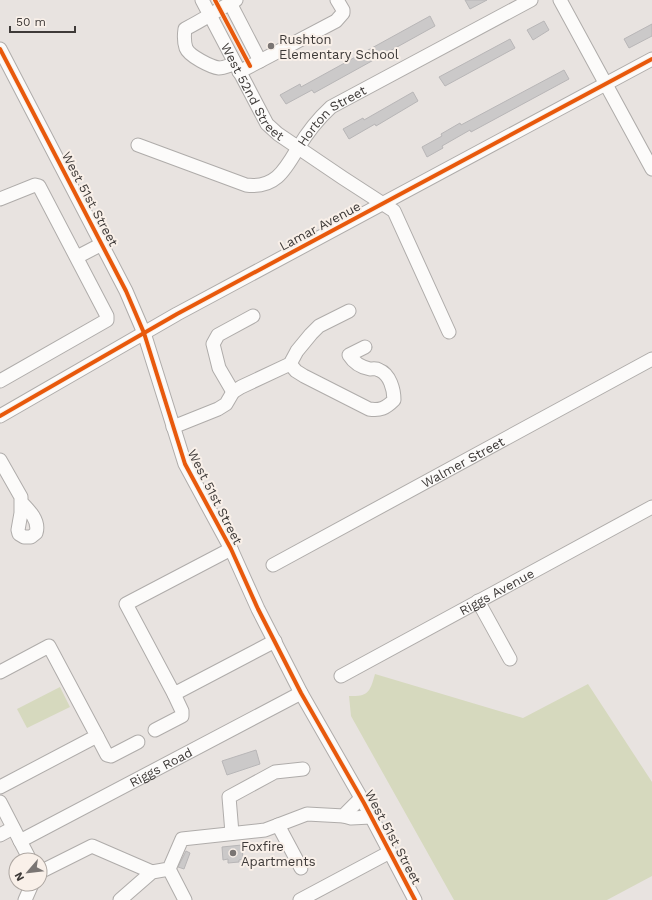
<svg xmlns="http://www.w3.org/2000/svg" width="652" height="900" viewBox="0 0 652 900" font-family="'Work Sans',sans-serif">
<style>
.green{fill:#d6d9be}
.building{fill:#cbc9c9;stroke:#b8b6b7}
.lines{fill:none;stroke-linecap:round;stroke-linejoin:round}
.minor-casing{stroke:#afacaa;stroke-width:15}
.minor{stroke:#fcfbfa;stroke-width:13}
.cycleway-casing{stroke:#f9f0e9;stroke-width:6}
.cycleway{stroke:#e8590c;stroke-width:4}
.poi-dot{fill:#7a7573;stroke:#f9f0e9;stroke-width:1.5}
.labels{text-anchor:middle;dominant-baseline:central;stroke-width:4;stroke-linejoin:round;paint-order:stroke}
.poi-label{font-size:13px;fill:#3e3a38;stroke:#f9f0e9;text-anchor:start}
.street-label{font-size:13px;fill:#3e3a38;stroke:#f9f0e9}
</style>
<rect width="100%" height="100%" fill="#e8e3e0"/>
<g class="green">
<path d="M375,674L523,718L588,684L652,782V876L607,900H454L351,716L349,696C368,697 370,692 375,674Z"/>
<polygon points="60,687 70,707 27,728 17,709"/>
</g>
<g class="building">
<polygon points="465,0 487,0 470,9"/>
<polygon points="430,16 435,26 314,93 312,90 286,104 280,95 300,84 301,87"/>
<polygon points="544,21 549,30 533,40 527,30"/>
<polygon points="652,24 652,36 629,48 624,39"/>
<polygon points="510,39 515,48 445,86 439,77"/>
<polygon points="564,70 569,79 471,132 470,130 442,146 443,148 427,157 422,147 442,136 441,134 460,123 461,125"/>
<polygon points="413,92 418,101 376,126 375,124 349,139 343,129 363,118 364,120"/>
<polygon points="256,750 260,764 227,775 222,761"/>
<polygon points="242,845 243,859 239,860 239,862 228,863 228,859 223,860 222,847"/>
<polygon points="186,851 190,853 184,869 178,867"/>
</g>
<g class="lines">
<g class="minor-casing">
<g id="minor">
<path id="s1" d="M202,0L267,124L278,134L343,178L394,211L449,332"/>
<polyline points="560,0 652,169"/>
<polyline points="230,3 260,61"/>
<polyline points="0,49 126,291 144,333 185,464 231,549 258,609 301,693 364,803 415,900"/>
<path d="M234,64C230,65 224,68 219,68C211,67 189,56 186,48C184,42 184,36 185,29C203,20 219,9 236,0"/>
<polyline points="239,72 336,21 343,13 343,10 337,0"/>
<path id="s2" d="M138,145L246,185C275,189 285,170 298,148C307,133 319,118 331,107L531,0"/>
<polyline points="0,199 35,185 39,186 107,316 107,320 0,381"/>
<polyline points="77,257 102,244"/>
<path d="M290,364L296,371L304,376L369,409C380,411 386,408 394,400C394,390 390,374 379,370C376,368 373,369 370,369C360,367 354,363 349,355L365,347"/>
<polyline points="233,392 219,368 213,344 218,335 253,316"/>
<polyline points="0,416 177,314 652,59"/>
<polyline points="173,427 218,409 226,404 233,392 241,387 290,364 297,351 311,334 319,326 349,311"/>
<path d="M0,460L21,497V513L18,530L19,534L24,537H31L36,533C40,521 29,510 21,502"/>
<polyline points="231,549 126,604 174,694 275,641"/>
<path id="s3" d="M273,565L652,359"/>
<polyline points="478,601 510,659"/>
<polyline points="0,672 49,646 97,736 0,787"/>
<path id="s4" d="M341,676L652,507"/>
<polyline points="155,730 182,716 182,711 174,694"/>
<polyline points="97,736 107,755 111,756 138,742"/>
<polyline points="0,802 30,860"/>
<polyline points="344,816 347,812 361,798"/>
<polyline points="278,825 301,868"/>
<polyline points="232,833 229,797 275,772 303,769"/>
<polyline points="0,835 13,828"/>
<path id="s5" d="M20,841L301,693"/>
<polyline points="169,869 185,900"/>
<polyline points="40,872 92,846 152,872"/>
<polyline points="25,900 32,884"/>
<polyline points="120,900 152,872 169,869 182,839 265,830 307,814 344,816 351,818 371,817"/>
<polyline points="300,900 390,852"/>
</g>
</g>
<use href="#minor" class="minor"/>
<g class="cycleway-casing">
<g id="cycleway">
<polyline points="215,0 250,66"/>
<polyline points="0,49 126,291 144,333 185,464 231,549 258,609 301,693 364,803 415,900"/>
<polyline points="0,416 177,314 652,59"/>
</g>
</g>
<use href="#cycleway" class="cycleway"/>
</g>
<g class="poi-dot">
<circle cx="271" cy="46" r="4"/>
<circle cx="233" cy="853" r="4"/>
</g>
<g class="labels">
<g class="poi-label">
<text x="279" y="39">Rushton<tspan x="279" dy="15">Elementary School</tspan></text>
<text x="241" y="846">Foxfire<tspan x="241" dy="15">Apartments</tspan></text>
</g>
<g class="street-label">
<text stroke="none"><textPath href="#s1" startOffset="105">West 52nd Street</textPath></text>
<text stroke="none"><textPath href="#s2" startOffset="232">Horton Street</textPath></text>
<text transform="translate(90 199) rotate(62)">West 51st Street</text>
<text transform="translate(320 226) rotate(-28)">Lamar Avenue</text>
<text stroke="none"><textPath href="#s3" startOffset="216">Walmer Street</textPath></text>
<text transform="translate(215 497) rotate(63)">West 51st Street</text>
<text stroke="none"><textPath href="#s4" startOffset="177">Riggs Avenue</textPath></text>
<text stroke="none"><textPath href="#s5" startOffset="159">Riggs Road</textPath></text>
<text transform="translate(393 837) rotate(62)">West 51st Street</text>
</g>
</g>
<g transform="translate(28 872) rotate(242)"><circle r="19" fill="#f9f0e9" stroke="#aea7a2"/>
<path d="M0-3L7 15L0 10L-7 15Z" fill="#7a7573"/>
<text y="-6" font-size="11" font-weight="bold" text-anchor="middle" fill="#3e3a38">N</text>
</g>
<path d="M10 26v6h65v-6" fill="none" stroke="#3e3a38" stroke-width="2"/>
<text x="16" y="26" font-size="12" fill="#3e3a38" stroke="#f9f0e9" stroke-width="3" paint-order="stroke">50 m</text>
</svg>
